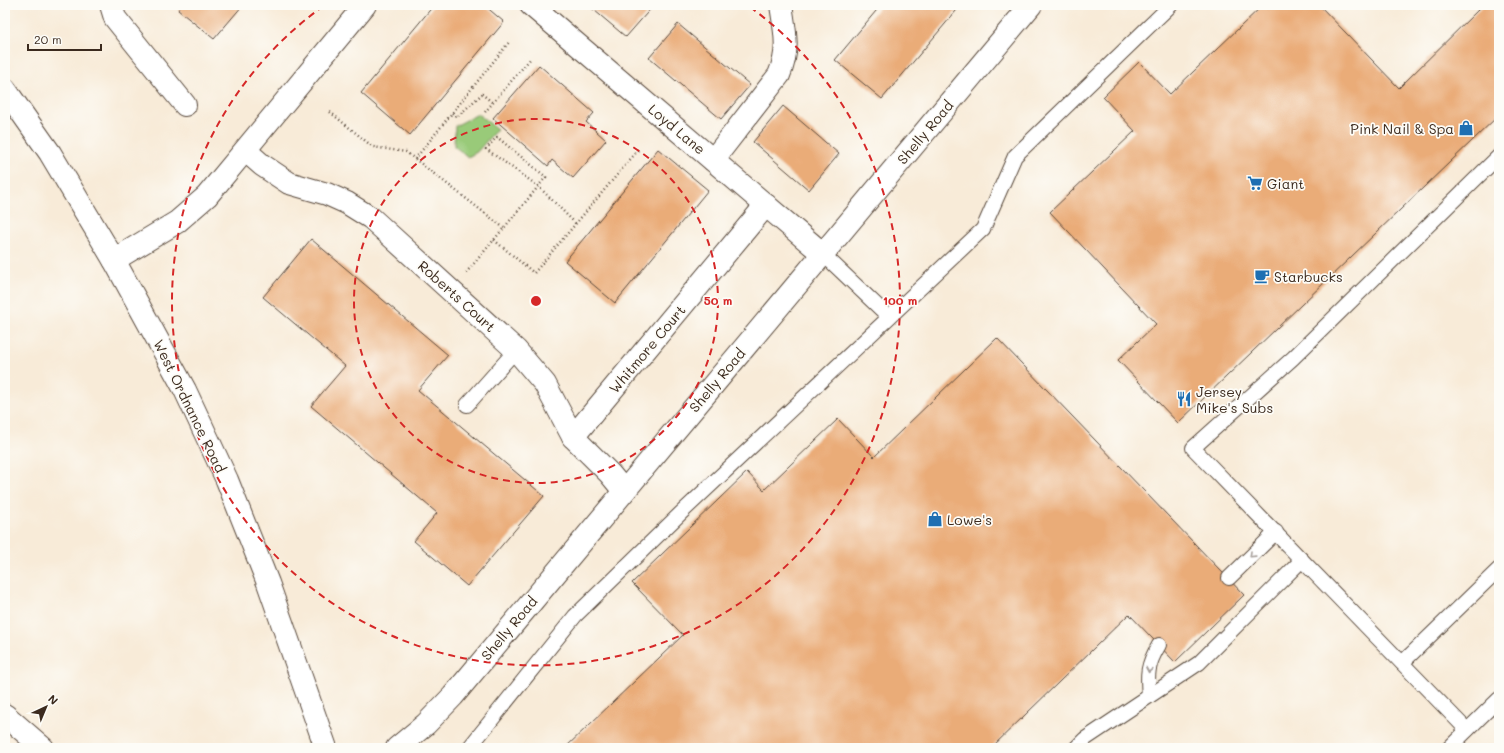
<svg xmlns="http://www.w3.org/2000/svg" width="1504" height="753" viewBox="0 0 1504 753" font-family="Mali,sans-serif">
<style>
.green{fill:#99ca79;stroke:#6a7a4c}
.building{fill:#eaac78}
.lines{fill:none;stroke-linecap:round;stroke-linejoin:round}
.lane-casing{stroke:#57473a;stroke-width:16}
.street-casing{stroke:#57473a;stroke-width:24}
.secondary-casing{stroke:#57473a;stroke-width:24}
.path{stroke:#57473a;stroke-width:2.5;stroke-dasharray:1 3;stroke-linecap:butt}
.lane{stroke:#fff;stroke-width:14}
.street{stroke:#fff;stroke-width:22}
.secondary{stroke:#fff;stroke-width:22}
.oneway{stroke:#a79f9a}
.ring{fill:none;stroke:#d62828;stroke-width:2;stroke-dasharray:7 5}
.labels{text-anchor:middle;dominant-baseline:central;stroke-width:3.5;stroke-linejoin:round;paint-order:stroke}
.poi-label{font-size:14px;fill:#3b2a1e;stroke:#fdfcf7;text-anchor:start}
.street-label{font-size:14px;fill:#3b2a1e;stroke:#fdfcf7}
.centre{fill:#d62828;stroke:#fdfcf7;stroke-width:2}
.ring-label{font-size:12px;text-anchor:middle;font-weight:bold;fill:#d62828;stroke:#fdfcf7;stroke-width:3.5;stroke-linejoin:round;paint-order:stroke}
</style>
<rect width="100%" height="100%" fill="#fdfcf7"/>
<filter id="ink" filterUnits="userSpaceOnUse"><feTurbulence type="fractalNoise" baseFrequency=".025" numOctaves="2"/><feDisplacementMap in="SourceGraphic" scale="8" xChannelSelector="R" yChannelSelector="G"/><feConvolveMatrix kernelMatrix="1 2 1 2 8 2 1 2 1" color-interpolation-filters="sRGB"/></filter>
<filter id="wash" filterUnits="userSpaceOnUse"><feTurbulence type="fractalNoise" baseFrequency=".012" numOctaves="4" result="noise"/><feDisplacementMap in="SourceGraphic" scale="16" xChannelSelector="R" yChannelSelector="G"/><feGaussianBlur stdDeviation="0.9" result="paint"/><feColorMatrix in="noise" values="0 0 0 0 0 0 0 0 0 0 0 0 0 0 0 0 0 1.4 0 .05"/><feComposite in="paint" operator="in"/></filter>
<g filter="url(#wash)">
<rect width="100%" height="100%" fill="#f8ebd8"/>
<polygon class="green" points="478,114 497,129 477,152 468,157 454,146 455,126"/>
<g id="blocks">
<g class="building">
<polygon points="182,5 243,5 214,39 178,10"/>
<polygon points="434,5 484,5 504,22 410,135 361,93"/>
<polygon points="588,5 654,5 626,37"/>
<polygon points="881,5 961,5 882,99 835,60"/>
<polygon points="1263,5 1319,5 1399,88 1483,5 1499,5 1499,115 1178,423 1118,360 1156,324 1050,212 1135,131 1103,97 1139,62 1170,94"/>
<polygon points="678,24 750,85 721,119 649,58"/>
<polygon points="539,65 594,113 586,122 606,140 573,178 552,160 548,166 493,118"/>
<polygon points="783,106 839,154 809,190 753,142"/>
<polygon points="658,149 708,190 615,303 565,261"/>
<polygon points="311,239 448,355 418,390 544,496 467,586 414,541 437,513 311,406 345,366 263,297"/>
<polygon points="997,338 1244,595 1175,662 1129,614 991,748 565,748 683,635 632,583 747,472 764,490 838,419 874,457"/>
</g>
</g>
</g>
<g filter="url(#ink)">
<use href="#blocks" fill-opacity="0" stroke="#57473a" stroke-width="1"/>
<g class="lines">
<g class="lane-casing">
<g id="lane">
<polyline points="823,254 888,316"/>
<polyline points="467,405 516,350"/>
<polyline points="1229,578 1276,532"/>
<polyline points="1402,663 1499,569"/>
<path d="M1149,696C1147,674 1147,665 1159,645"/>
<polyline points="1467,730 1193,448 1293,358 1499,156"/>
<polyline points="469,748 575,616 681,513 983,229 1015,156 1171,5"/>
<polyline points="1076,748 1085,739 1199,663 1302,560"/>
<polyline points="1449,748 1499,699"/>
</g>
</g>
<g class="street-casing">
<g id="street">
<polyline points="111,5 115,18 185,105"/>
<polyline points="531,5 823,254"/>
<polyline points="246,151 262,165 289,183 327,194 347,203 371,218 516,350 545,384 573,437 610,474 624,491"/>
<path d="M713,160L779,75C790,49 785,32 781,5"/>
<polyline points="114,260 177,222 207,196 365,5"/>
<polyline points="573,437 766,205"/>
<polyline points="5,715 43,748"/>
<polyline points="397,748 426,724 453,696 1031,5"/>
</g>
</g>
<g class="secondary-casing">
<polyline id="secondary" points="5,89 50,153 114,260 185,390 227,480 268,583 326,748"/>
</g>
<g class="path">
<polyline points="330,112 373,147 406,152 504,228"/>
<polyline points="485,112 531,58"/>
<polyline points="452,113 457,117 482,94 493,103"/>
<polyline points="415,159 510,41"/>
<polyline points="494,240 534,273 639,149"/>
<path d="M466,273C493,241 520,209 546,177L497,137L486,149L538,186L576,224"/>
</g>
<use href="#lane" class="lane"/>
<use href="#street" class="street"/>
<use href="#secondary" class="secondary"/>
</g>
<defs><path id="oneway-chevron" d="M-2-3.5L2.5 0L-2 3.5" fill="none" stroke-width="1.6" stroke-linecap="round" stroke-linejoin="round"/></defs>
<g class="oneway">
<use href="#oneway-chevron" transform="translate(1252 555) rotate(136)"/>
<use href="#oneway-chevron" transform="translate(1149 670) rotate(100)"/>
</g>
</g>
<g class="ring">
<circle cx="536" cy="301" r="182"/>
<path d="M750 7A364 364 0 1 1 322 7"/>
</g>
<defs>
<g id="shop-bare" transform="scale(1.2)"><path d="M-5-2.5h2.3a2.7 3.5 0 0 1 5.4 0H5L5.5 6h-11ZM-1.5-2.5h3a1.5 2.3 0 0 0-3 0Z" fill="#1f6fb2" stroke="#fdfcf7" stroke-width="2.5" paint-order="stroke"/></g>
<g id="supermarket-bare" transform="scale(1.2)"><path d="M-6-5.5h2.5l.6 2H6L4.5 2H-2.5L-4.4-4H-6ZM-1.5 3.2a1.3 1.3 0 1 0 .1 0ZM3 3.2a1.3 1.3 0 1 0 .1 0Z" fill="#1f6fb2" stroke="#fdfcf7" stroke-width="2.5" paint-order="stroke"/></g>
<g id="cafe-bare" transform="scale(1.2)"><path d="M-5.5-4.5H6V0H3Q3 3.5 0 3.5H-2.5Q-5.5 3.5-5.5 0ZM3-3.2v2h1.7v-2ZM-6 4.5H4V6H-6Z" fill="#1f6fb2" stroke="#fdfcf7" stroke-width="2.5" paint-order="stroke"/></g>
<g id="restaurant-bare" transform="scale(1.2)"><path d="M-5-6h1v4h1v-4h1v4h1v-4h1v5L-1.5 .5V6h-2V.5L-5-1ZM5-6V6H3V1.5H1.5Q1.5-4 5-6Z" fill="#1f6fb2" stroke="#fdfcf7" stroke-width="2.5" paint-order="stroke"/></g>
</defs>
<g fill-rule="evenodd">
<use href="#shop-bare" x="1466" y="128"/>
<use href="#supermarket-bare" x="1255" y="183"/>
<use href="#cafe-bare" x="1262" y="276"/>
<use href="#restaurant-bare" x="1184" y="399"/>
<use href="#shop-bare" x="935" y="519"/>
</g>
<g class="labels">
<g class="poi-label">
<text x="1454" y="128" text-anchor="end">Pink Nail &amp; Spa</text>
<text x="1267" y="183">Giant</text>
<text x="1274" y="276">Starbucks</text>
<text x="1196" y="391">Jersey<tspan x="1196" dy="16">Mike's Subs</tspan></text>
<text x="947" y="519">Lowe's</text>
</g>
<g class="street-label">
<text transform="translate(677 129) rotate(40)">Loyd Lane</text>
<text transform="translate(925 132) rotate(-50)">Shelly Road</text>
<text transform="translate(457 296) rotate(42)">Roberts Court</text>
<text transform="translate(647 349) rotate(-50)">Whitmore Court</text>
<text transform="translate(717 380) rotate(-50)">Shelly Road</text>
<text transform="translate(190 406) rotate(64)">West Ordnance Road</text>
<text transform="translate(509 628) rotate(-50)">Shelly Road</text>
</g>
</g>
<circle cx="536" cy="301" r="6" class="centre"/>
<g class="ring-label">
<text x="718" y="305">50 m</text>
<text x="900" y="305">100 m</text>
</g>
<rect width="1504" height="753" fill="none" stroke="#fdfcf7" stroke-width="20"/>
<g transform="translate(46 707) rotate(44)" stroke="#fdfcf7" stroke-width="3" paint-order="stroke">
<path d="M0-3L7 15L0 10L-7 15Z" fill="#3b2a1e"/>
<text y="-6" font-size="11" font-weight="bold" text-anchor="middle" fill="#3b2a1e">N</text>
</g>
<path d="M28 44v6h73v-6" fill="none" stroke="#3b2a1e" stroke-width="2"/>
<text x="34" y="44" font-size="12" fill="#3b2a1e" stroke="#fdfcf7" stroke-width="3" paint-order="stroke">20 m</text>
</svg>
